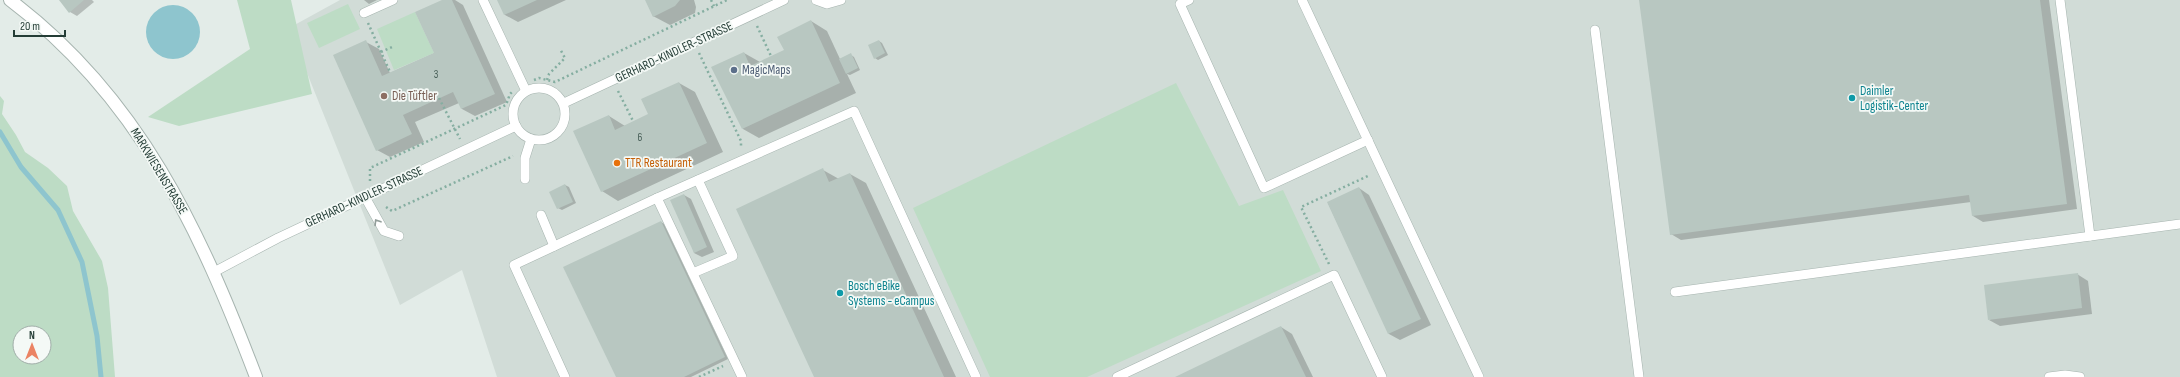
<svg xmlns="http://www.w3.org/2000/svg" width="2180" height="377" viewBox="0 0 2180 377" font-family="'Sofia Sans Condensed',sans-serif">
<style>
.built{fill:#d1dcd7}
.green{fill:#bddcc5;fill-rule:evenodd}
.water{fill:#8ec5ce}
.shadow{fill:#0003}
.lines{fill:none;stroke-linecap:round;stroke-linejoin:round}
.stream{stroke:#8ec5ce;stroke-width:5}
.building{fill:#b8c7c1}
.service-casing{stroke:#a6b4af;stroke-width:10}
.tertiary-casing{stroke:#a6b4af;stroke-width:14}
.path{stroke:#85aea1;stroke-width:2.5;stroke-dasharray:2 3;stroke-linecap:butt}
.service{stroke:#fff;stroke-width:9}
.tertiary{stroke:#fff;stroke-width:12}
.oneway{stroke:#929e9a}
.service-dot{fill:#5c6f8a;stroke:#f4f9f6;stroke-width:1.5}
.education-dot{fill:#8d6e63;stroke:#f4f9f6;stroke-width:1.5}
.culture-dot{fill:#0f9aa8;stroke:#f4f9f6;stroke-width:1.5}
.food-dot{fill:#e8710a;stroke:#f4f9f6;stroke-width:1.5}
.labels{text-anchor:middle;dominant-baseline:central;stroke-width:3.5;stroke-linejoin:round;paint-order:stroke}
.number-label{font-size:11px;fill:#496059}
.street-label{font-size:13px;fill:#243d36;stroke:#f4f9f6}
.service-label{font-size:13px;fill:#4e5e75;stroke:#f4f9f6;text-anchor:start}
.culture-label{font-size:13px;fill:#0d838f;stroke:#f4f9f6;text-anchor:start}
.education-label{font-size:13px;fill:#785e54;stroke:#f4f9f6;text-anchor:start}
.food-label{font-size:13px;fill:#c56008;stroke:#f4f9f6;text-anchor:start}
</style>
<rect width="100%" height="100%" fill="#e3ece8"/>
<polygon class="built" points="340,0 2180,0 2180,377 497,377 462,270 400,305 289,28"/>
<g class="green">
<polygon points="237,0 291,0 312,94 179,126 148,117 250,49"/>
<polygon points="348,4 360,29 319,48 307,23"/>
<polygon points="415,12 434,53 394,70 377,29"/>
<polygon points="1176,83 1239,206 1283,190 1321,271 1087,377 990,377 913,208"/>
<path d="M0,96L4,101L2,114L16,135L25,152L48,168L67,186L73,211L102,261L108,288L115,377H0ZM20,333H44V357H20Z"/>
</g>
<circle class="water" cx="173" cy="32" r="27"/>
<g class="shadow">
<polygon points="60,0 92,0 94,2 77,16 70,12"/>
<polygon points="364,0 377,0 369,4"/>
<polygon points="444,0 455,0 463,5 507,102 475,116 462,109 459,103 415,122 424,142 390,157 377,150 366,42 379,49 390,73 435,53"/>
<polygon points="498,0 566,0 518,22 505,15"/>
<polygon points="646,0 694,0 696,7 695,13 670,25 653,16"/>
<polygon points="1640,0 2049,0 2077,209 1983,222 1973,216 1971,202 1681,240 1671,234"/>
<polygon points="811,21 827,31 840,59 851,55 854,57 860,70 850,75 847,74 856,93 759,138 743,129 744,53 760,62 785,51"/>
<polygon points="879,41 882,43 888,55 878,60 875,58"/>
<polygon points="679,83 695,92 723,152 618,201 602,191 609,116 625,126 649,115"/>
<polygon points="823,170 839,179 850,174 866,183 956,377 815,377"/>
<polygon points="565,185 569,187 576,203 562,210 558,208"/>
<polygon points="1359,188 1369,195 1431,325 1400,340 1389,334 1328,203"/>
<polygon points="684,195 691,199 714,252 702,257 694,253"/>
<polygon points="661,222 664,224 728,359 691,377 617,377"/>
<polygon points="2077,274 2088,281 2092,314 2000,326 1989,320"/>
<polygon points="1281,327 1292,334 1313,377 1177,377"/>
</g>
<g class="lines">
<polyline class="stream" points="0,132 21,167 58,210 82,262 97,336 101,377"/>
</g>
<g class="building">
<polygon points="59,0 84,0 69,13"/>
<polygon points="442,0 452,0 495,94 461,109 453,92 403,115 412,134 376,151 333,55 366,40 382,76 434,53 415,12"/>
<polygon points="497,0 537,0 504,15"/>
<polygon points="645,0 680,0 675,6 653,17"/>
<polygon points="1639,0 2040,0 2067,204 1972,216 1969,195 1670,235"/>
<polygon points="811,20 840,83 742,129 711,67 744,52 750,66 784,50 777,37"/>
<polygon points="879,40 885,53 874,59 868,45"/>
<polygon points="851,53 858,68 846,74 839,59"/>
<polygon points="679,82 707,143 601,192 573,131 609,115 615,130 648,114 641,99"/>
<polygon points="823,168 829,182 850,173 944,377 814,377 736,209"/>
<polygon points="565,184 573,202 557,209 549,192"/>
<polygon points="1359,187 1421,319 1388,334 1327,202"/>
<polygon points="684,194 707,247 694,253 670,200"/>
<polygon points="661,221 725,357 684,377 616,377 563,267"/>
<polygon points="2078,273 2082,308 1988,320 1984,285"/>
<polygon points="1281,326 1306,377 1175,377"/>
</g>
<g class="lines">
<g class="service-casing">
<g id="service">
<polyline points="483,0 526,91"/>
<polyline points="816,0 827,4 841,0"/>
<polyline points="1189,0 1180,4 1264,188 1368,140"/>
<polyline points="1302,0 1479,377"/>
<polyline points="2060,0 2090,236"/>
<polyline points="364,13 393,0"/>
<polyline points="1595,30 1639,377"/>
<circle cx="539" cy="114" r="26"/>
<polyline points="564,103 784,0"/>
<polyline points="525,179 525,158 531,139"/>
<polyline points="365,197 384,231 399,236"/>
<polyline points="657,198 742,377"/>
<polyline points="541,215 554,246"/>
<polyline points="214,272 278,238 516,126"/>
<polyline points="693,273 733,256 698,180"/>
<polyline points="1675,292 2180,224"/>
<polyline points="565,377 514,265 657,198 854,111 976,377"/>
<polyline points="1117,377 1334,275 1382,377"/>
<polyline points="2049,377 2065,375 2080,377"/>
</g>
</g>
<g class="tertiary-casing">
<path id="tertiary" d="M10,0C139,97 200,230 256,377"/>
</g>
<g class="path">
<polyline points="711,0 714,6"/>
<polyline points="368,23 390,72"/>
<polyline points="757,26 771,56"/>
<polyline points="381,52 392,47"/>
<polyline points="699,53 741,141 741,147"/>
<polyline points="534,80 539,78 555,82 727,0"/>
<polyline points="547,80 549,74 565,58 560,49"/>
<polyline points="618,91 633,121"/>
<polyline points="439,98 460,139"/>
<polyline points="370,181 370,168 506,105 510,94 513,91"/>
<polyline points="386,207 392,211 513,156"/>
<polyline points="1329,264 1301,207 1370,175"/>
<polyline points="699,377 723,366"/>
</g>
<use href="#service" class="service"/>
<use href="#tertiary" class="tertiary"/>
</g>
<defs><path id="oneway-chevron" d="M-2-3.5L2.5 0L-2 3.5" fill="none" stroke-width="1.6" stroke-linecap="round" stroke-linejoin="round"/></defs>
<use class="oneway" href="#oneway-chevron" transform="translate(377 222) rotate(-122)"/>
<circle class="service-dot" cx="734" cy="70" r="4"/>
<circle class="education-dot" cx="384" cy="96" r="4"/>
<g class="culture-dot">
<circle cx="1852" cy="98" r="4"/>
<circle cx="840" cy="293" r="4"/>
</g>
<circle class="food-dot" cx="617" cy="163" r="4"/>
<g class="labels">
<g class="number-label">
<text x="436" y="74">3</text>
<text x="640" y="137">6</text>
</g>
<g class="street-label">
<text transform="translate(674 52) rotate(-25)">GERHARD-KINDLER-STRASSE</text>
<text transform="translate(159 171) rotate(59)">MARKWIESENSTRASSE</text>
<text transform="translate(364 197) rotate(-25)">GERHARD-KINDLER-STRASSE</text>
</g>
<g class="service-label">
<text x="742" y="70">MagicMaps</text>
</g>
<g class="culture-label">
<text x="1860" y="91">Daimler<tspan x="1860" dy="15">Logistik-Center</tspan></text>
<text x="848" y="286">Bosch eBike<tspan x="848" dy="15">Systems - eCampus</tspan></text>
</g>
<g class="education-label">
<text x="392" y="96">Die Tüftler</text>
</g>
<g class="food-label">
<text x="625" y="163">TTR Restaurant</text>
</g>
</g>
<g transform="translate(32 345)"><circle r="19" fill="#f4f9f6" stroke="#a1aea9"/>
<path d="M0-3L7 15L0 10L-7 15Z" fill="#eb8363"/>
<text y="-6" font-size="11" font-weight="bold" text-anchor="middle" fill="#243d36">N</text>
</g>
<path d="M14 30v6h51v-6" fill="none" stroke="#243d36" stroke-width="2"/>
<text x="20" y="30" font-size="12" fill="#243d36" stroke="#f4f9f6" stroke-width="3" paint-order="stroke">20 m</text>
</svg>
